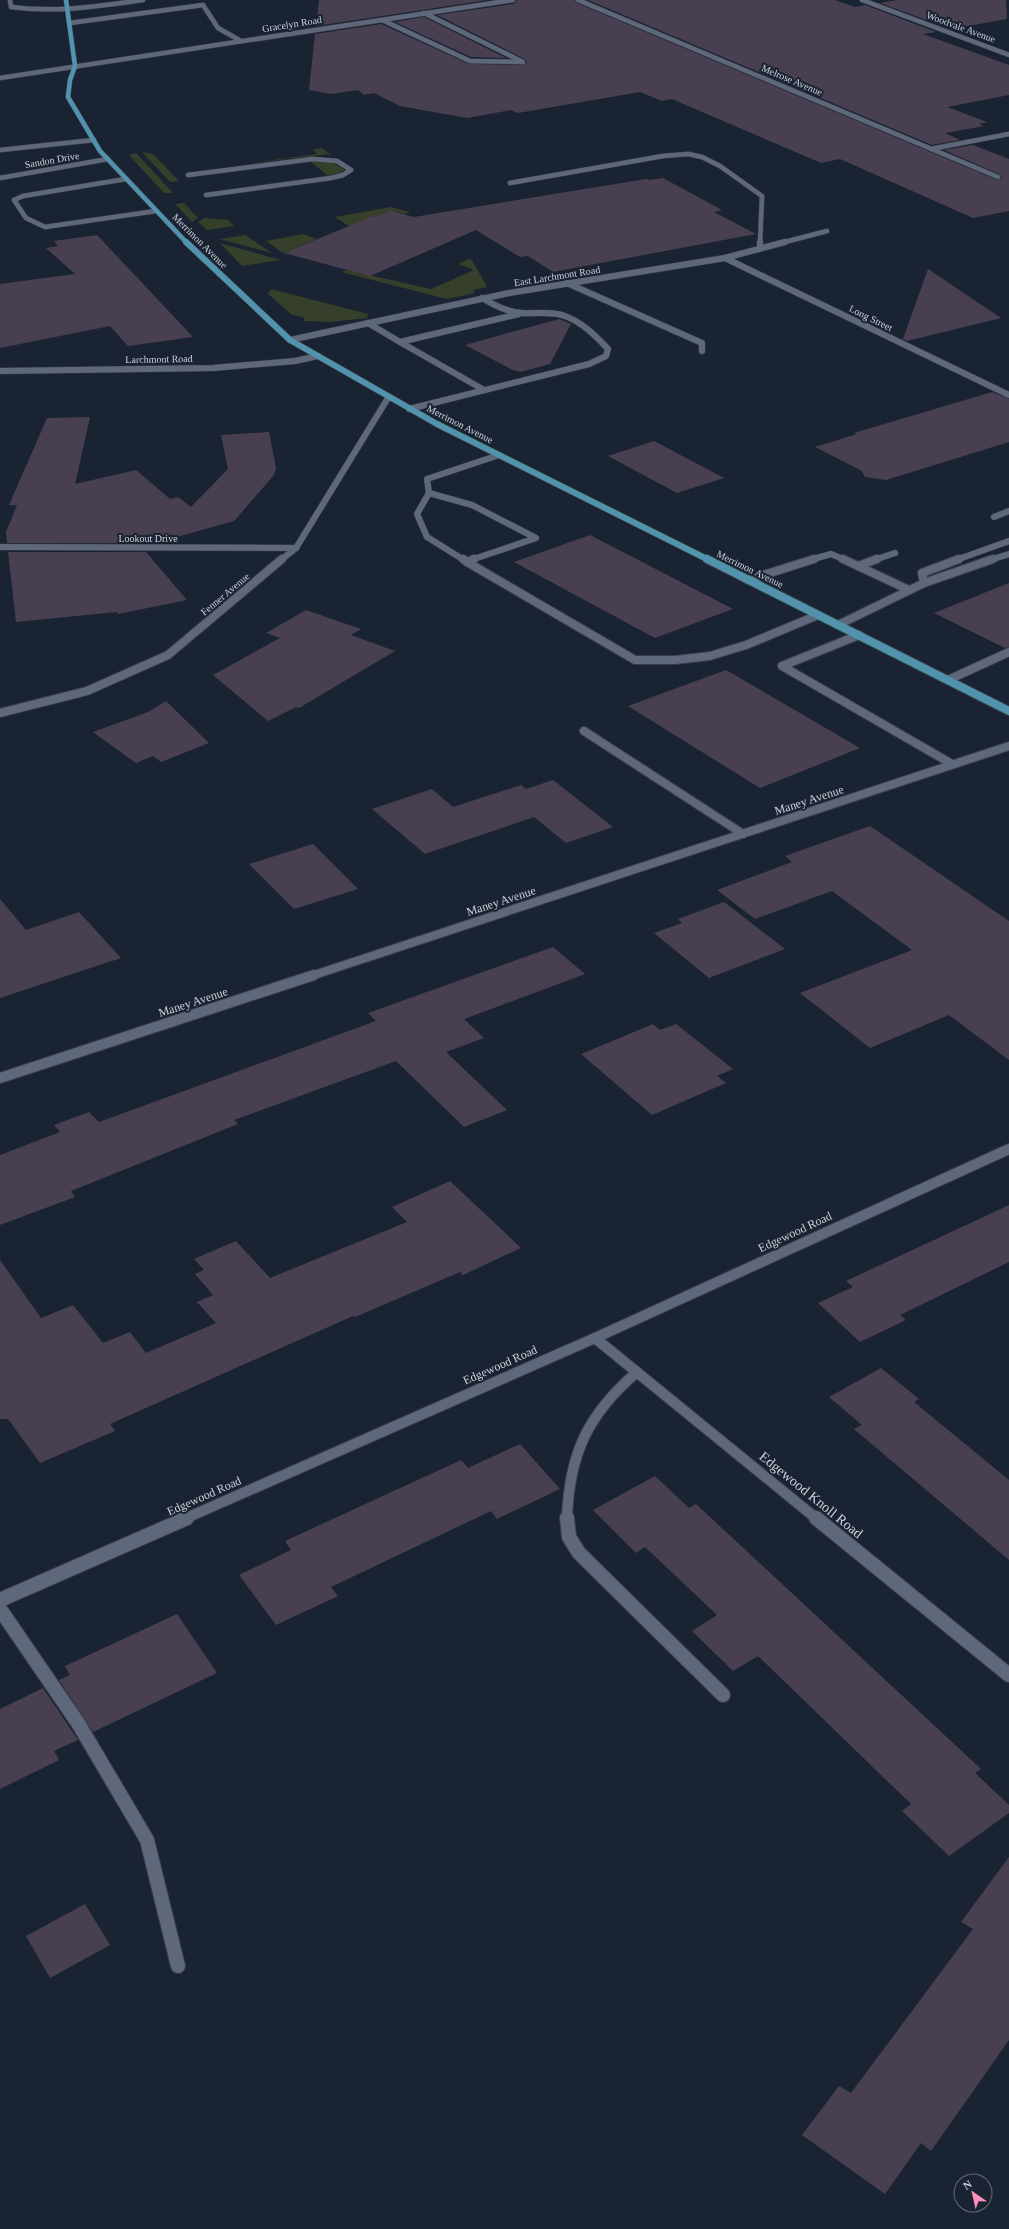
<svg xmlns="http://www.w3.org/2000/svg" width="1009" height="2229" viewBox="0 0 1009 2229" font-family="'Times New Roman',serif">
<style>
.green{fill:#353f29}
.building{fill:#484051}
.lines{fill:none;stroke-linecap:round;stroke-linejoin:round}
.service-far4-casing{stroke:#383f4b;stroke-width:5.5}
.service-far3-casing{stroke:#383f4b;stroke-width:7}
.service-far2-casing{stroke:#383f4b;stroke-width:10}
.service-far1-casing{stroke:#383f4b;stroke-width:12}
.service-casing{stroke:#383f4b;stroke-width:16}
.minor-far4-casing{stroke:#383f4b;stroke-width:5.5}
.minor-far3-casing{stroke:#383f4b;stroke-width:7}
.minor-far2-casing{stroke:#383f4b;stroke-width:10}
.minor-far1-casing{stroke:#383f4b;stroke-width:12}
.minor-casing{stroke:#383f4b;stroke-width:16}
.primary-far2-casing{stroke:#383f4b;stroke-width:5.5}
.primary-far1-casing{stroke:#383f4b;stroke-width:7}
.primary-casing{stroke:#383f4b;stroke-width:10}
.service-far4{stroke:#5e687a;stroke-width:4.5}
.service-far3{stroke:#5e687a;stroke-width:6}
.service-far2{stroke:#5e687a;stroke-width:8}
.service-far1{stroke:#5e687a;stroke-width:10}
.service{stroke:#5e687a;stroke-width:14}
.minor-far4{stroke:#5e687a;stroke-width:4.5}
.minor-far3{stroke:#5e687a;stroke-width:6}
.minor-far2{stroke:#5e687a;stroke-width:8}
.minor-far1{stroke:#5e687a;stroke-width:10}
.minor{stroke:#5e687a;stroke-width:14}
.primary-far2{stroke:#5192ad;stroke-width:4.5}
.primary-far1{stroke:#5192ad;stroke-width:6}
.primary{stroke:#5192ad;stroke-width:8}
.labels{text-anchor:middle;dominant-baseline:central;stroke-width:4;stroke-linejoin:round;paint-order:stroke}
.far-street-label{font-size:10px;fill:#cbd2db;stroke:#1a2332}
.street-label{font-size:12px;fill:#cbd2db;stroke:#1a2332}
.near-street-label{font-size:14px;fill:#cbd2db;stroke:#1a2332}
</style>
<rect width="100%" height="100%" fill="#1a2332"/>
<g class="green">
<polygon points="322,148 330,154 235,165 317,154 313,149"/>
<polygon points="142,152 153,154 179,181 170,182"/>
<polygon points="136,153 173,193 164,193 129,155"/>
<polygon points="310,161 333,163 344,169 344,171 328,176"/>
<polygon points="184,203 198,218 192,222 175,204"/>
<polygon points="391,207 410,212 405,214 391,211 349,226 335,217"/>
<polygon points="205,218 230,220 229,221 234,226 207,230 198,222"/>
<polygon points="303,234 317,239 283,253 266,241"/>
<polygon points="245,235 272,253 219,239"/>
<polygon points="220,243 281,260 242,266"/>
<polygon points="469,259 472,260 487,287 473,290 475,293 447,299 341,272 347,270 431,289 474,270 458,264"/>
<polygon points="271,289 368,314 367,318 330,322 303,321 305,318 291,314 268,294"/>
</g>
<g class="building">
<polygon points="319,0 488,0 316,26"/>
<polygon points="517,0 574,0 577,3 997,180 1002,178 999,174 944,150 973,145 1009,159 1009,211 973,218 840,159 821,163 672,99 662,101 640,92 518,113 511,110 467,118 400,106 374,93 364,95 358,90 331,94 309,90 315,34 381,24 469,64 524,65 527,62 525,59 437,15 514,4"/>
<polygon points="588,0 835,0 855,7 865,5 936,32 923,34 1009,65 1009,95 947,107 987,122 979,124 984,126 945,133 960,140 932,145"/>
<polygon points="897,0 1006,0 1007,19 951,29 880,3"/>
<polygon points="424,17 506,58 471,57 395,22"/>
<polygon points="663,178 722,210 714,212 756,234 553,272 528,256 520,257 476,230 370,276 284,253 373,216 374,217 391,211 414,217 646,179 649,180"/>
<polygon points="97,235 193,337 128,346 110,326 0,348 0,284 75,274 46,248 58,246 54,241"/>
<polygon points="928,269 1001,318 907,341 903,339"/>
<polygon points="559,319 571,324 550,364 520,372 513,370 465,345"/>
<polygon points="992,392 1009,399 1009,442 886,480 865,477 862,471 815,447 857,434 854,433"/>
<polygon points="90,417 75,484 136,470 170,499 178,497 191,507 228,469 221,435 269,432 276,468 274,475 234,521 155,543 7,543 6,532 17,505 9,505 47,418"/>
<polygon points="654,441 724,478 677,493 608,456"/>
<polygon points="590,535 733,609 655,638 514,562"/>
<polygon points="8,552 146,552 187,600 118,614 117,612 16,622"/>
<polygon points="1009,583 1009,647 1005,648 934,613"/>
<polygon points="306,610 361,629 351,635 395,651 299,708 296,707 268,721 213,675 280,638 266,633"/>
<polygon points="726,670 860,748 760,788 628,706"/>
<polygon points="166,701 209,743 161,762 153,756 136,763 93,732 148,712"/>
<polygon points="553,780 613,827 566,843 534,817 425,854 372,809 432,789 453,807 521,785 526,789"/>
<polygon points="870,826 1009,921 1009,1060 949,1015 870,1048 800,993 912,950 832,891 755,919 717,890 792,862 785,856"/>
<polygon points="313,844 358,889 294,909 249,864"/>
<polygon points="0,899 26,930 79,912 121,958 0,998"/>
<polygon points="724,902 785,949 709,978 654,933 682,923 678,919"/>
<polygon points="553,947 585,974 464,1019 484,1038 446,1052 507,1110 464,1127 396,1061 234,1120 238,1124 71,1191 75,1197 0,1225 0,1155 60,1132 54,1125 89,1112 99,1122 376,1021 368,1013"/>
<polygon points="653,1024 660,1030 676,1024 733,1069 717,1076 726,1083 652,1115 581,1054"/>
<polygon points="450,1181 521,1248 463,1275 460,1272 355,1317 353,1316 110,1424 115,1431 40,1463 8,1419 0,1419 0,1260 41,1318 73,1305 103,1343 130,1332 146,1353 216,1323 197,1302 213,1295 195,1274 204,1270 194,1259 236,1241 270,1278 407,1222 392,1207"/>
<polygon points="1009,1205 1009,1262 900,1315 906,1320 860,1342 818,1303 853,1287 846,1281"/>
<polygon points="881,1368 919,1399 914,1402 1009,1480 1009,1560 854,1429 862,1425 829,1397"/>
<polygon points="520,1444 560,1489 497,1519 491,1511 331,1587 338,1596 276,1625 239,1575 291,1550 285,1541 461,1460 468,1468"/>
<polygon points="655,1476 689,1508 696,1504 981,1769 975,1773 1009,1805 1009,1813 949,1856 902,1811 911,1804 758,1656 733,1671 692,1631 717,1615 645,1547 636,1553 593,1510"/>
<polygon points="177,1614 217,1673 93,1732 59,1680 70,1675 65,1666"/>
<polygon points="43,1688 78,1740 54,1751 59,1760 0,1789 0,1709"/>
<polygon points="1009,1857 1009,2040 931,2151 921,2143 885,2194 802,2135 839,2086 851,2093 973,1929 961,1922"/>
<polygon points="85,1904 110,1945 50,1978 26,1936"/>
</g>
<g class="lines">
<g class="service-far4-casing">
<g id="service-far4">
<path d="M10,0L11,7C56,13 99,6 143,0"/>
<polyline points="382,20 470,61 523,62 424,13"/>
<polyline points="70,23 203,5 218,28 241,41"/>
<polyline points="0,150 94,140"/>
<polyline points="188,175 313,159 337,161 351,170 343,175 331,178 206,195"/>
<polyline points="126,179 23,196 14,200 26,218 45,227 156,211"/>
<polyline points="510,183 663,156 688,154 702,157 720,166 762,196 760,243"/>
</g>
</g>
<g class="service-far3-casing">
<g id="service-far3">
<polyline points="760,248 760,242"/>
<polyline points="368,323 400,342"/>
<polyline points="484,390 400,342 519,314"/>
<path d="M409,409L589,364L606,356L608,349C595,335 581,321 562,315C548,311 535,314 522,313C507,312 494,305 482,298"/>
<polyline points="429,493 472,505 536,538 471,560"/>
<polyline points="429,493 417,514 427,537 464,560"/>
<polyline points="429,493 427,479 499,455"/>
<polyline points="994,517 1009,511"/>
<polyline points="810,560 831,554 845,560"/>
<polyline points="874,560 895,553"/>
<polyline points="956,560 1009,541"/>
<polyline points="990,560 1009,554"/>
</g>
</g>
<g class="service-far2-casing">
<g id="service-far2">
<polyline points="463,559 467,562 474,559"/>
<polyline points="843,559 909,590"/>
<polyline points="467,562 635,660 675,660 710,656 746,645 818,615"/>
<polyline points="858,566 877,559"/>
<polyline points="748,580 814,559"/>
<polyline points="924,583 922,573 959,559"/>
<polyline points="838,625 924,583 993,559"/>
<polyline points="859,635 782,666 952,764"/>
<polyline points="948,680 1009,652"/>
<polyline points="584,731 743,834"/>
</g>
</g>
<g class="service-far1-casing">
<path id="service-far1" d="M567,1519C569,1454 588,1414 637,1372"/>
</g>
<g class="service-casing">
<g id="service">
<polyline points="567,1518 569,1537 579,1553 723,1695"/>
<polyline points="0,1609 78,1723 147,1840 178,1966"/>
</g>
</g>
<g class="minor-far4-casing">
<g id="minor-far4">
<polyline points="578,0 998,177"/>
<polyline points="862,0 1009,55"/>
<polyline points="0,78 513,0"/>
<polyline points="931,149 1009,134"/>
<polyline points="0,178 108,159"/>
<polyline points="781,243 827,231"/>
</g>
</g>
<g class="minor-far3-casing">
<g id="minor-far3">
<polyline points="725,258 1009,395"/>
<polyline points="567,283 702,343 702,351"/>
<polyline points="290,340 509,293 725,258 785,242"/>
<polyline points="0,371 213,368 295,361 318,356"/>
<polyline points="0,547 296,548"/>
<polyline points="281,560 296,548 388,398"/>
</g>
</g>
<g class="minor-far2-casing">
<g id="minor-far2">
<polyline points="0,713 87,691 168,655 282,559"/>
<polyline points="311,976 1009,746"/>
</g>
</g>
<g class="minor-far1-casing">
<g id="minor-far1">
<polyline points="0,1078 314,975"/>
<polyline points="595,1338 817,1519"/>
<polyline points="184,1519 595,1338 1009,1149"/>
</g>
</g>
<g class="minor-casing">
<g id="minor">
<polyline points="816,1518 1009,1675"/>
<polyline points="0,1600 187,1518"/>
</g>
</g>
<g class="primary-far2-casing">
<polyline id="primary-far2" points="66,0 75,66 70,80 68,97 100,151 187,243"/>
</g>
<g class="primary-far1-casing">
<polyline id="primary-far1" points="186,242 290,340 437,424 709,560"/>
</g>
<g class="primary-casing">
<polyline id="primary" points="707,559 1009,711"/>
</g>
<use href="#service-far4" class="service-far4"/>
<use href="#service-far3" class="service-far3"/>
<use href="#service-far2" class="service-far2"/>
<use href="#service-far1" class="service-far1"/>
<use href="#service" class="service"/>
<use href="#minor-far4" class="minor-far4"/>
<use href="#minor-far3" class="minor-far3"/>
<use href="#minor-far2" class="minor-far2"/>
<use href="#minor-far1" class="minor-far1"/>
<use href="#minor" class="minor"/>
<use href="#primary-far2" class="primary-far2"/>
<use href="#primary-far1" class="primary-far1"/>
<use href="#primary" class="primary"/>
</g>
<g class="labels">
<g class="far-street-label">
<text transform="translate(292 24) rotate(-9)">Gracelyn Road</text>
<text transform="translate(961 27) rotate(20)">Woodvale Avenue</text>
<text transform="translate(792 80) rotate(23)">Melrose Avenue</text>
<text transform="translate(52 160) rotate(-10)">Sandon Drive</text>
<text transform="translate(200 241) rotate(45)">Merrimon Avenue</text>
<text transform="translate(557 276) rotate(-9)">East Larchmont Road</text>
<text transform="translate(871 318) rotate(26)">Long Street</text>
<text transform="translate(159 359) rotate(-1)">Larchmont Road</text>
<text transform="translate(460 424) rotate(27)">Merrimon Avenue</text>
<text x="148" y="538">Lookout Drive</text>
<text transform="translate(750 569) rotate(26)">Merrimon Avenue</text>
<text transform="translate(225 594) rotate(-40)">Fenner Avenue</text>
</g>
<g class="street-label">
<text transform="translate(809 800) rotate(-18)">Maney Avenue</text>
<text transform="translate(501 901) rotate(-18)">Maney Avenue</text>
<text transform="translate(193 1002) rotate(-18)">Maney Avenue</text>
<text transform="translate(795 1232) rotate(-25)">Edgewood Road</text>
<text transform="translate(500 1365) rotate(-24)">Edgewood Road</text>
<text transform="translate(204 1496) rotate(-24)">Edgewood Road</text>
</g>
<g class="near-street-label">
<text transform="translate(811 1495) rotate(39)">Edgewood Knoll Road</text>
</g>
</g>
<g transform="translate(973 2193) rotate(326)"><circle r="19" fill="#1a2332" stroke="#616976"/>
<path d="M0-3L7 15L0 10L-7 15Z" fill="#fe8ebc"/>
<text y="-6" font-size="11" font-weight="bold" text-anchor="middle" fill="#cbd2db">N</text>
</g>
</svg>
